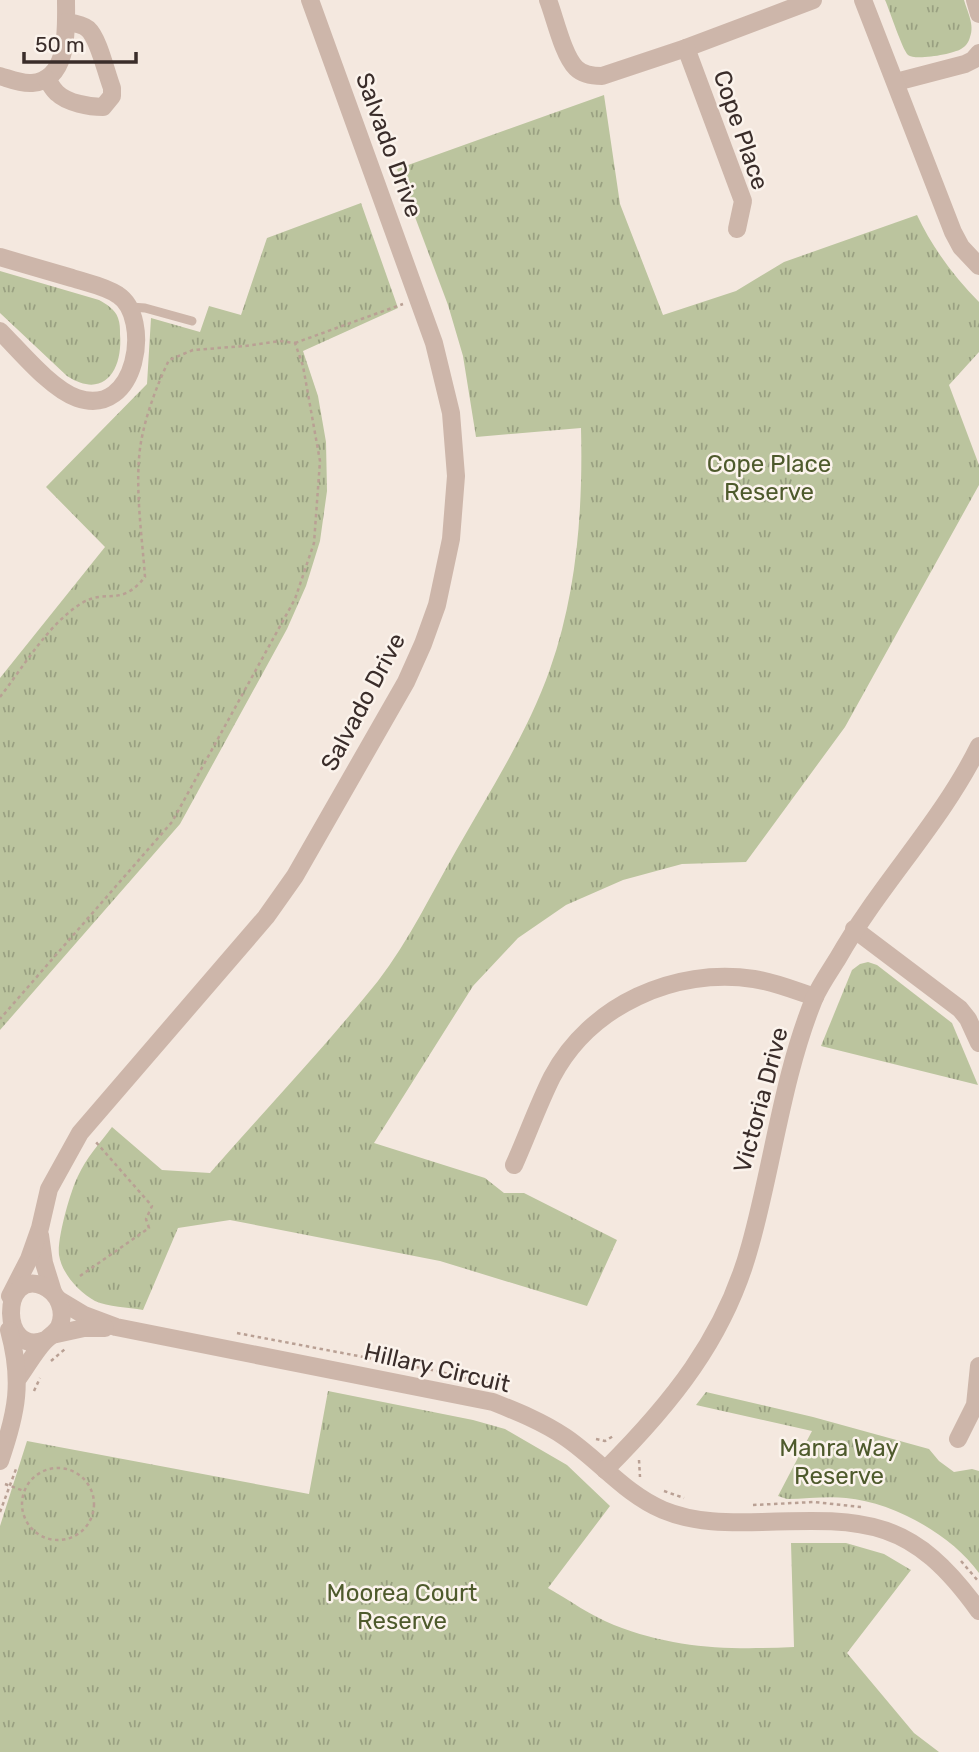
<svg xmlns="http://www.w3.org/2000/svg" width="979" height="1752" viewBox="0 0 979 1752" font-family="Rubik,sans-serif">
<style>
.park{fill:url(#park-tufts)}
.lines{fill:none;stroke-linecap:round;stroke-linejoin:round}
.path{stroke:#b9a094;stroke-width:2.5;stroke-dasharray:3.5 3.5;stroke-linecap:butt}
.service{stroke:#cdb6aa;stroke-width:9}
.minor{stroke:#cdb6aa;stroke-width:18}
.tertiary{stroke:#cdb6aa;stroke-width:18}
.labels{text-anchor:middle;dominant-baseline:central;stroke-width:5;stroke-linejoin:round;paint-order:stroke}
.street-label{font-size:24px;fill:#3a2d2a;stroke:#fbf3ec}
.park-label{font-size:24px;fill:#4e5a2c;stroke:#fbf3ec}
</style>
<defs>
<pattern id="park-tufts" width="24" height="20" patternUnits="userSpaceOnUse" patternTransform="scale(1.75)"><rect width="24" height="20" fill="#bbc49e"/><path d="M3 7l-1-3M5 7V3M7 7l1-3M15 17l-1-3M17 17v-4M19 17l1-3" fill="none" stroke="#99a081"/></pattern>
</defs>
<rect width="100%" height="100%" fill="#f4e8df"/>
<g class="park">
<path d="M885,0H964C967,11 975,25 970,37C969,42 965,47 961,49C953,54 915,61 908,55C902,49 890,11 885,0Z"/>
<path d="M604,95L620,204L663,315L736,291L784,262L917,215C932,247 954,277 979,302V352L949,385L979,465V485L845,727L746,862L682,864L623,880L566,905L518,938L473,986L374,1143L485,1178L504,1193H524L617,1240L587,1306L440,1261L230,1220L178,1228L143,1310C128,1307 108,1307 95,1301C79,1292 62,1274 59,1255C57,1239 70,1192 78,1176C86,1158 100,1143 112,1127L162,1170L210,1173C266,1109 325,1047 378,981C409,941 432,892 457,849C490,791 528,732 550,669C577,593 583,509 581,428L476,437L463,356L448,305L397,169Z"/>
<polygon points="361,203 398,308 303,351 318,396 326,442 327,491 320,541 306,586 287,629 180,824 0,1030 0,678 105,547 46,487 147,384 151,318 200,332 209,306 241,315 267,238"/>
<path d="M0,271L99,300C106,304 115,309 118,318C120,323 120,329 120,334C123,370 104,400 67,376L0,313Z"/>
<polygon points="868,962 877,965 952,1023 978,1085 821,1046 852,970 860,964"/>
<path d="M328,1391L473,1420L505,1429L567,1465L610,1506L548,1588C569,1600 591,1616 614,1625C675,1649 729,1650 794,1647L791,1543H846L884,1554L911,1570L847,1653L914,1733L939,1752H0V1526L27,1441L309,1494Z"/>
<path d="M706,1392L813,1417L929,1449L939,1461L954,1472L972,1469L979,1471V1573C952,1535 893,1502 846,1498C827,1496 807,1499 787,1499L778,1496L812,1431L696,1405Z"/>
</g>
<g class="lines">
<g class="path">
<polyline points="295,343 403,304"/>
<path d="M0,697C24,666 49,623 82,603C107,588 120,608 145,577C142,535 134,483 141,442C146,414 157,385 169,360L193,350L245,346L280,341L295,343L303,366L320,461L314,543L295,599L172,822L0,1019"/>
<polyline points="80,1276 149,1228 146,1219 152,1206 95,1141"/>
<polyline points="237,1333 432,1370 495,1385"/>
<polyline points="51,1361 65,1349"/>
<polyline points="34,1391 40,1378"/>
<polyline points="596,1439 605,1441 615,1435"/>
<polyline points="639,1460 640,1477"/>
<circle cx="58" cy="1504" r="36"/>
<polyline points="5,1484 24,1491"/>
<polyline points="664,1491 684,1498"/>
<polyline points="753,1505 814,1502 861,1507"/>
<polyline points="0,1512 16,1469"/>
<polyline points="961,1561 979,1582"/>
</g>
<polyline class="service" points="131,307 145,308 192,321"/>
<g class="minor">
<path d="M548,0C555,18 563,55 576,68C583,75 593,76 602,76L686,48L813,0"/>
<polyline points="975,0 979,14"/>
<polyline points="686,48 743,201 737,229"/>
<path d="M0,76C10,79 21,84 32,83C70,80 66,27 66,0"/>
<path d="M46,79C50,83 53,90 57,93C67,103 90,107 103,107L112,96V88C106,73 99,39 88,29C82,24 73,23 66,22"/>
<polyline points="896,82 965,64 973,60 979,53"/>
<path d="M0,257C24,264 48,271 72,278C87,283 105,286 118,295C152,317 138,419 77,398C51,389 20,351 0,331"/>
<polyline points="854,929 960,1009 968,1019 979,1043"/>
<path d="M514,1165C527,1136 538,1105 552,1077C590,1005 675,967 754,979C775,982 796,991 815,997"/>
<polyline points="958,1439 975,1405 979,1366"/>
</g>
<g class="tertiary">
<polyline points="863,0 953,232 961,247 979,266"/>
<polyline points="40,1235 44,1263 53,1292"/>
<polyline points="10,1296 29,1259 40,1228 49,1189 80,1133 266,917 295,876 406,682 423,644 437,605 451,539 456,476 451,413 434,343 310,0"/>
<path d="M59,1300L84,1315L116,1327L493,1402C518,1412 543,1422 565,1437C599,1460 625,1494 663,1510C694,1523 729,1523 762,1522C868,1518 913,1519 979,1611"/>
<polyline points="52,1335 84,1328 105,1328"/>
<path d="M19,1377C27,1366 34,1353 44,1342C49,1336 55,1334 59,1327C66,1312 59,1293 43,1286C0,1268 0,1358 45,1340"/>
<path d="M0,1461C17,1412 23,1381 9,1330"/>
<path d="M605,1470C671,1404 725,1338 750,1246C773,1164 782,1078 814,999C820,985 830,971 838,958C880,884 941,823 979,746"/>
</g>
</g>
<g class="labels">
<g class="street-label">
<text transform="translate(741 130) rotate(71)">Cope Place</text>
<text transform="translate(389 145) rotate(70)">Salvado Drive</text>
<text transform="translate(363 702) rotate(-62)">Salvado Drive</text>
<text transform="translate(761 1100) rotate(-75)">Victoria Drive</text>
<text transform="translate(437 1368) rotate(13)">Hillary Circuit</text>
</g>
<g class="park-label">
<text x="769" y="464">Cope Place<tspan x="769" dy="28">Reserve</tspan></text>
<text x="839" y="1448">Manra Way<tspan x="839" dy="28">Reserve</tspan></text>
<text x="402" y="1593">Moorea Court<tspan x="402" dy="28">Reserve</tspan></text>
</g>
</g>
<path d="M24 52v10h112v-10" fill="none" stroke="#3a2d2a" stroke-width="3.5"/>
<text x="35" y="52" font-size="21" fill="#3a2d2a" stroke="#fbf3ec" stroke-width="5" paint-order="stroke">50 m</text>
</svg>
